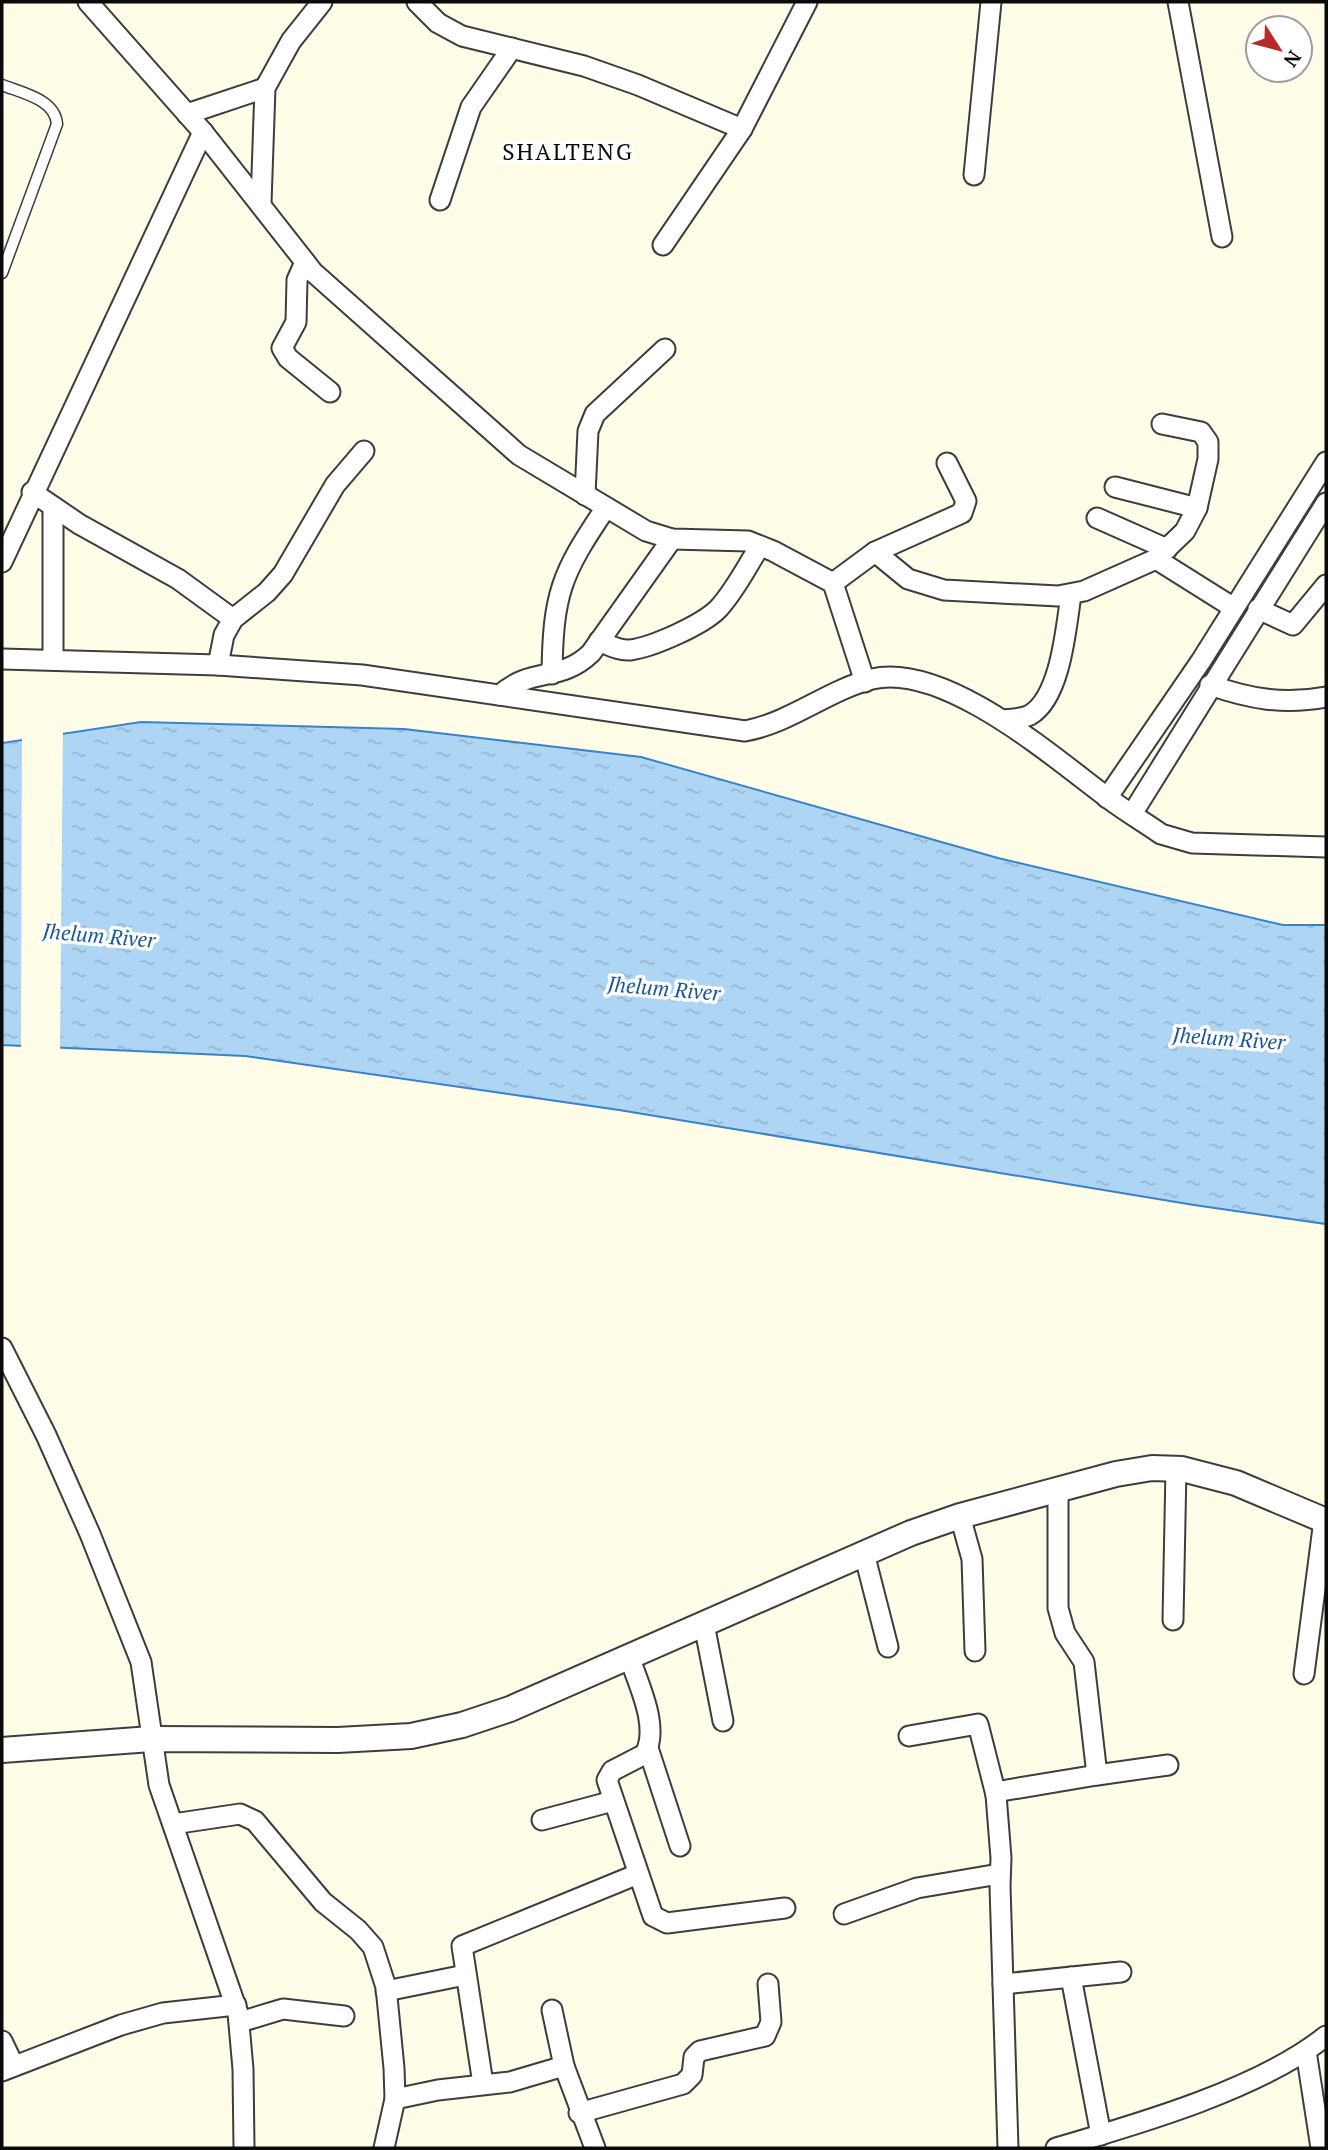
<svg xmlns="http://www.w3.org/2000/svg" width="1328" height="2150" viewBox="0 0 1328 2150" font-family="'PT Serif',serif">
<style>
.water{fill:url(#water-ripples);stroke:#3783c9;stroke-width:2}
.pier{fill:#fffce8}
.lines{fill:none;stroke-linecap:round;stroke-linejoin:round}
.service-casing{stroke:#3d3d3d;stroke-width:13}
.minor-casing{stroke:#3d3d3d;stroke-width:23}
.tertiary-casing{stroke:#3d3d3d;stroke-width:28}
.service{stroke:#fff;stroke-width:10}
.minor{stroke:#fff;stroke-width:19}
.tertiary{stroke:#fff;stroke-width:24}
.labels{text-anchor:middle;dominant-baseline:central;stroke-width:7;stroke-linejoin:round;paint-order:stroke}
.water-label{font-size:21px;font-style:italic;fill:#185698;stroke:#fff}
.quarter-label{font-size:23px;letter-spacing:2px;fill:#0a0a0a;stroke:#fff}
</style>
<defs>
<pattern id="water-ripples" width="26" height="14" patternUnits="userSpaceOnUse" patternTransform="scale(1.75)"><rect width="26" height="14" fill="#aed5f4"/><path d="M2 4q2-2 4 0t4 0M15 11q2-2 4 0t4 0" fill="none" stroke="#94b6d0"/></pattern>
</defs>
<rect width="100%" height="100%" fill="#fffce8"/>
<polygon class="water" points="141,722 404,729 641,757 998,858 1283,925 1326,925 1326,1224 1194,1205 619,1110 245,1056 2,1045 2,743"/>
<polygon class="pier" points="63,730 60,1051 21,1049 22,737"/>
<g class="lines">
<g class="service-casing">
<path id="service" d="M2,85C22,93 55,99 57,124L2,273"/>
</g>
<g class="minor-casing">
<g id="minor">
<polyline points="88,2 203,132 313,272 519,455 646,531 672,539 748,541 773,551 833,583 865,682"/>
<polyline points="417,2 438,23 462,36 584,66 638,85 742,129"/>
<polyline points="1178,2 1222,237"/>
<polyline points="187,114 265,88"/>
<polyline points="974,175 991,2"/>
<polyline points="440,200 471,107 512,48"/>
<polyline points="261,203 265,88 291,41 322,2"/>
<polyline points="663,245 742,129 807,2"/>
<polyline points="305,262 297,280 296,322 282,348 288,358 330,392"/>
<polyline points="1115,487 1197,508"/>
<polyline points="32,492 79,524 178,579 233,619"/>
<polyline points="585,495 588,431 595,414 665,349"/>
<polyline points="1097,518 1167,549"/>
<polyline points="875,552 908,579 944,590 1058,596 1084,591 1156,559 1185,531 1197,508 1208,459 1208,442 1201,432 1162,424"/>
<polyline points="1156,559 1234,608"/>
<polyline points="2,562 203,132"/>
<polyline points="833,583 875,552 962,513 966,501 947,463"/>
<polyline points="1258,609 1293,625 1326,585"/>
<path d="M599,641C609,645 619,651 630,650C653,647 702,625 718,609C735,591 747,566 760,546"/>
<path d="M2,659L218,665L362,675L745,731C790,723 828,690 872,679C945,662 1054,758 1108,798C1125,811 1144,822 1161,834L1192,843L1326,847"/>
<polyline points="53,659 53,507"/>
<polyline points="218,665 224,635 233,619 267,592 283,574 335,485 364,451"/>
<path d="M552,674C553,594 561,574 605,509"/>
<path d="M1210,685C1250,699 1284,705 1326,697"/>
<path d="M500,695C532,666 560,683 591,653L672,539"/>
<path d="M1003,720C1012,719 1022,719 1030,715C1061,697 1066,627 1071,595"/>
<polyline points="1107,798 1201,661 1326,462"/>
<polyline points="1132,814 1326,503"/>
<polyline points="2,1348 46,1435 90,1534 141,1662 159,1785 238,2013 243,2069 244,2148"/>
<polyline points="960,1516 972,1559 975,1651"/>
<polyline points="864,1553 888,1647"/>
<polyline points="1173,1620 1176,1469"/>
<polyline points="704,1624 723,1721"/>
<path d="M629,1656C638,1684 660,1726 645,1754L612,1771L607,1780L653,1916L667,1923L785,1908"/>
<polyline points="1304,1674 1324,1520"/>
<polyline points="909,1736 978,1724 996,1795"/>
<polyline points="648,1748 680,1846"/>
<polyline points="1097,1775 1168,1765"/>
<polyline points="542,1820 613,1801"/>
<polyline points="173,1824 240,1814 255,1821 323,1902 358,1930 373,1947 386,1987 394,2068 395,2099 384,2148"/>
<polyline points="844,1914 917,1888 999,1874"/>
<polyline points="1071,1977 1101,2135"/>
<polyline points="1003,1984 1121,1972"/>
<polyline points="386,1991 465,1975"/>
<polyline points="552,2010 564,2066 595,2148"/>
<polyline points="240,2022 283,2009 344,2016"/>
<polyline points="2,2041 14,2066"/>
<polyline points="1306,2051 1321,2148"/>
<polyline points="2,2071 121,2025 163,2013 236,2005"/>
<polyline points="483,2084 462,1946 638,1874"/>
<polyline points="395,2099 438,2090 510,2082 564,2066"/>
<polyline points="579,2113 683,2084 692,2075 694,2057 700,2051 765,2036 771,2022 768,1984"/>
<polyline points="1008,2148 1000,1886 1001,1858 996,1795 1001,1791 1097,1775 1084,1662 1065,1633 1058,1608 1058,1489"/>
<path d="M1056,2148C1138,2124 1260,2089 1326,2036"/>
</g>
</g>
<g class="tertiary-casing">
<polyline id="tertiary" points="2,1750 151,1739 338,1740 411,1736 462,1725 510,1709 911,1533 960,1516 1116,1474 1152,1468 1182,1469 1236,1483 1326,1521"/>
</g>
<use href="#service" class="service"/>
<use href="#minor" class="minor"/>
<use href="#tertiary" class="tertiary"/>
</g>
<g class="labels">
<g class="water-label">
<text transform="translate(99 935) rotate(5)">Jhelum River</text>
<text transform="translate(664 988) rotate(5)">Jhelum River</text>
<text transform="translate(1229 1038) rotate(4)">Jhelum River</text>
</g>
<g class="quarter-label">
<text x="568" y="151">SHALTENG</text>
</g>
</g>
<rect width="1328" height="2150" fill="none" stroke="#0a0a0a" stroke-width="7"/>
<g transform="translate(1279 49) rotate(126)"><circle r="33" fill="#ffffff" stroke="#9d9d9d" stroke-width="2"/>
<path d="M0-5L12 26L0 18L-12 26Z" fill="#b62b27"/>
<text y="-10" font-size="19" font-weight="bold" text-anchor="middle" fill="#0a0a0a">N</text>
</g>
</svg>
